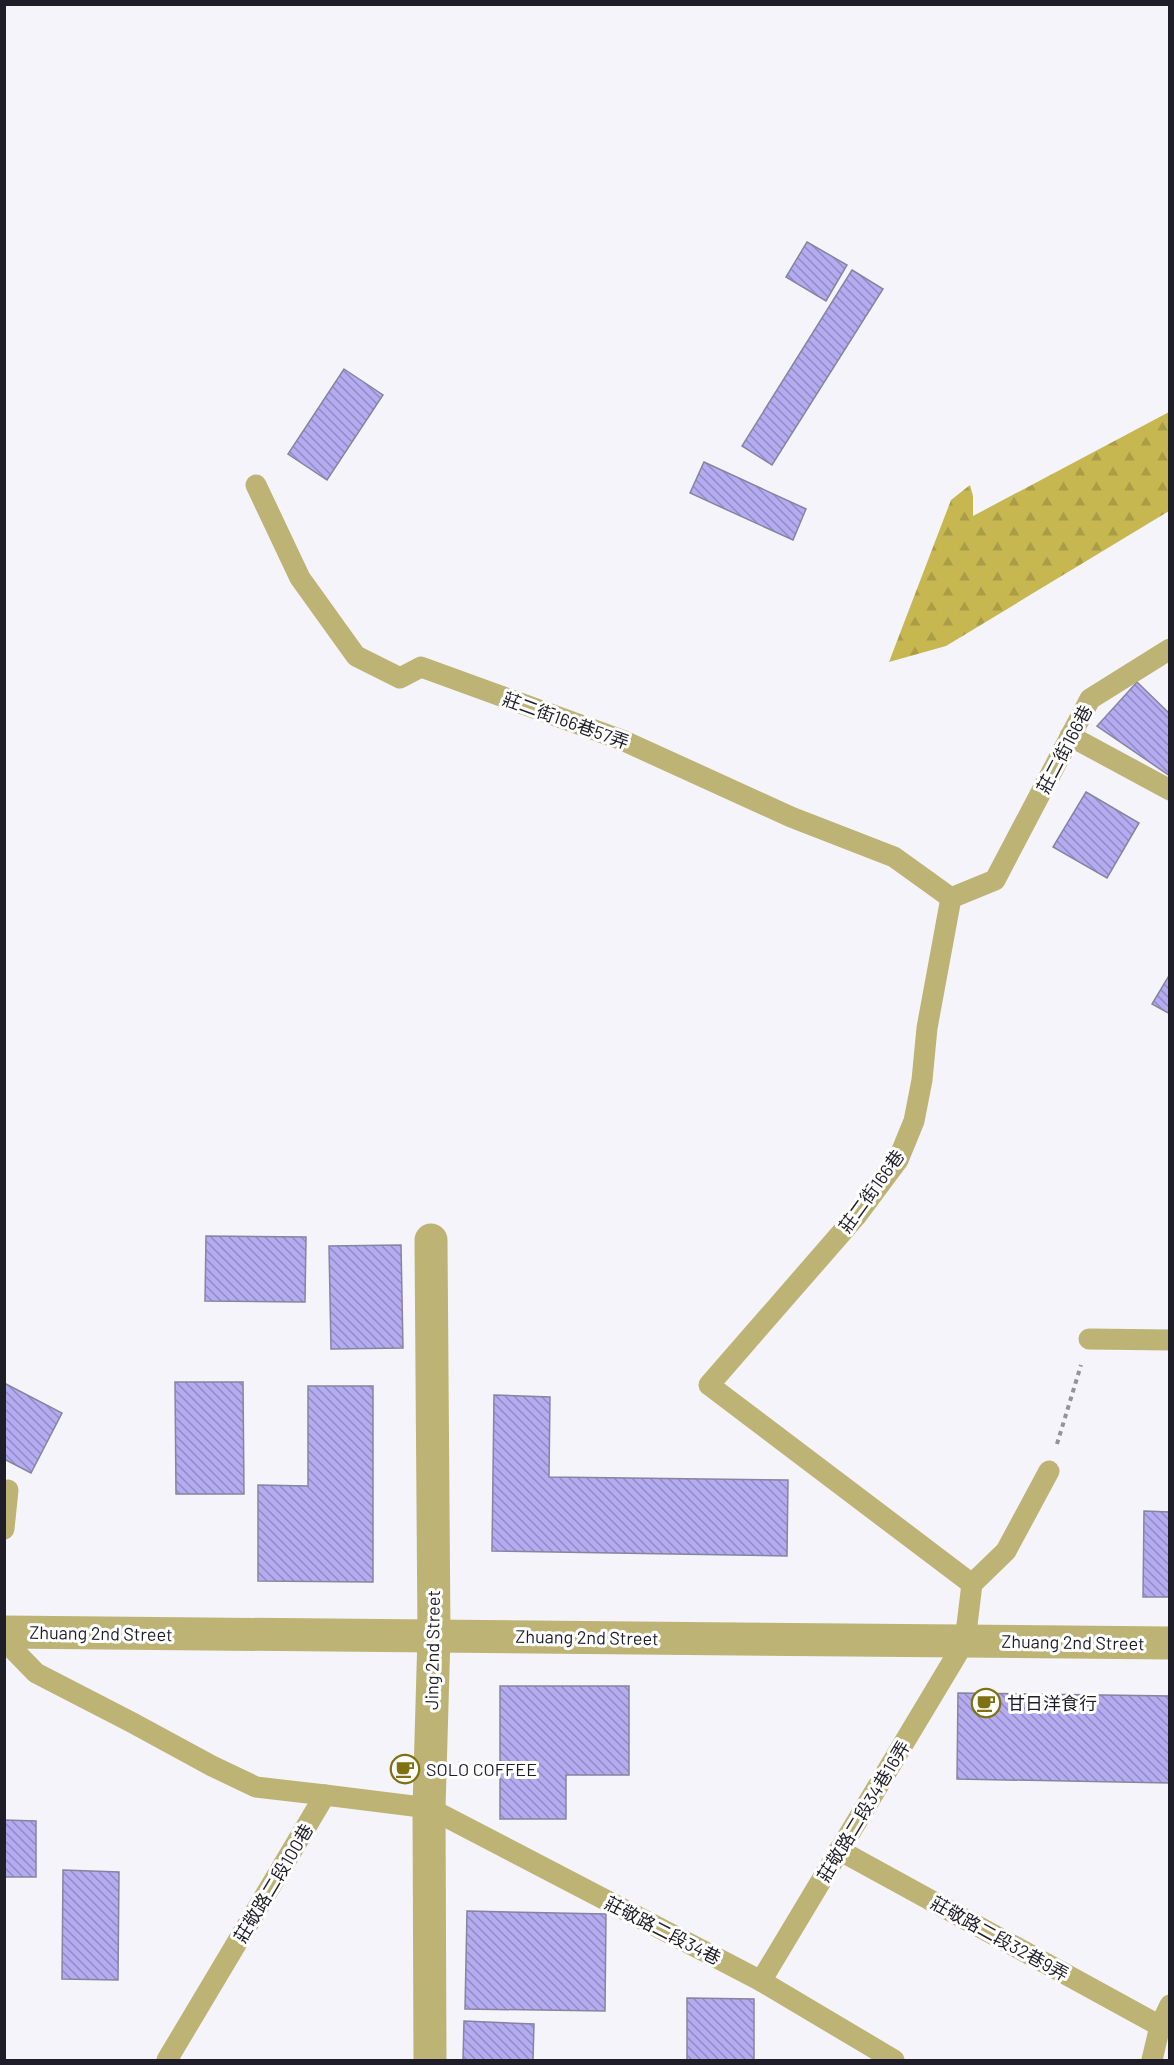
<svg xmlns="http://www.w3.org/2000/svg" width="1174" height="2065" viewBox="0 0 1174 2065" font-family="Barlow,'Noto Sans TC',sans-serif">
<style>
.forest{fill:url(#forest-firs)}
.building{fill:url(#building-back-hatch);stroke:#86849e;stroke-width:1.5}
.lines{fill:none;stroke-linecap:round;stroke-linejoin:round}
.path{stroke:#94939a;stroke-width:4;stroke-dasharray:4.5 4.5;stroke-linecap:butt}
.service{stroke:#bdb374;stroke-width:21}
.minor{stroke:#bdb374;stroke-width:33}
.labels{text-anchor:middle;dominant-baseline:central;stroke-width:6;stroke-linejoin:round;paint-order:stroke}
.street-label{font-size:18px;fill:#1f1e28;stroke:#fff}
.poi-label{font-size:18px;fill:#1f1e28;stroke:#fff;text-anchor:start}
</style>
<defs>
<pattern id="forest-firs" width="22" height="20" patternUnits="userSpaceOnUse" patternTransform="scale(1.5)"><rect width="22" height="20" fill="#c7b750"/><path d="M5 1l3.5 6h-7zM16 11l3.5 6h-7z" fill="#aa9d46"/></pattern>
<pattern id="building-back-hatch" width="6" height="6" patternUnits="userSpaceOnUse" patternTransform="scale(1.5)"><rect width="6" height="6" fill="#b4abf1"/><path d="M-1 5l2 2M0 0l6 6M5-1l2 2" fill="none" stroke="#928bc3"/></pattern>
</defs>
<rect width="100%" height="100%" fill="#f5f4fa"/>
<polygon class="forest" points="1169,412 1169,511 946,646 889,662 951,500 970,485 973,496 973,516"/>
<g class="building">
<polygon points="807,242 847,265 826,301 786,277"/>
<polygon points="852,270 883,289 772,465 742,446"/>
<polygon points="344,369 383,395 327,480 288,454"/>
<polygon points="704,462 806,509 793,540 690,493"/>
<polygon points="1137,682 1170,714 1170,776 1097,726"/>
<polygon points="1086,792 1139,823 1107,878 1053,847"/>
<polygon points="1170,974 1170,1014 1152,1004"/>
<polygon points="206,1236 306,1237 305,1302 205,1301"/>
<polygon points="401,1245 403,1348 331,1349 329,1246"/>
<polygon points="175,1382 243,1382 244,1494 176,1494"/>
<polygon points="4,1383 62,1413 31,1473 4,1459"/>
<polygon points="308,1386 373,1386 373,1582 258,1581 258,1485 308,1486"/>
<polygon points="494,1395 550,1397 549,1477 788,1480 787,1556 492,1551"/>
<polygon points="1144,1511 1170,1512 1170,1597 1143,1597"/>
<polygon points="500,1686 629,1686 629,1775 566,1775 566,1819 500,1819"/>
<polygon points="958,1693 1170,1696 1170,1783 957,1779"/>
<polygon points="4,1820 36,1821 36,1877 4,1877"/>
<polygon points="63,1870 119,1872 118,1980 62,1979"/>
<polygon points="467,1911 606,1914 605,2011 465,2009"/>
<polygon points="687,1998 754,1999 754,2060 687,2060"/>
<polygon points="464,2021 534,2024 533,2060 463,2060"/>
</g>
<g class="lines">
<polyline class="path" points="1057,1444 1081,1365"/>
<g class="service">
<polyline points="256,485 300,578 356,656 400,678 421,667 622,740 791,817 894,857 951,898"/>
<polyline points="1070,736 1170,790"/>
<polyline points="951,898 927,1028 922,1080 914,1121 898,1160 857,1215 709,1385 972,1584"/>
<polyline points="951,898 995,880 1090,699 1170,649"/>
<polyline points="1089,1339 1170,1340"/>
<polyline points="4,1529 8,1490"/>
<polyline points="4,1640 36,1673 131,1722 212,1766 256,1787 325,1795"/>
<polyline points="839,1850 1160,2026"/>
<polyline points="761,1981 965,1641 972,1584 1006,1551 1049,1471"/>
<polyline points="167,2060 325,1795 429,1808 761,1981 894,2060"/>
<polyline points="1152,2060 1160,2026 1170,2005"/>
</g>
<g class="minor">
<polyline points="4,1632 1170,1643"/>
<polyline points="430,2060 429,1808 434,1636 431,1240"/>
</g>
</g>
<defs>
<g id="cafe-ring" transform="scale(1.5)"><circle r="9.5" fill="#fff" stroke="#7f7112" stroke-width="1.5"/><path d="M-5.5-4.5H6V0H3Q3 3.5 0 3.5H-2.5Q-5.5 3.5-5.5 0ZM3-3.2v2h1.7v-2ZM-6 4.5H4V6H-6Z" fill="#7f7112"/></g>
</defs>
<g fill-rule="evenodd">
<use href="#cafe-ring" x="986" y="1703"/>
<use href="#cafe-ring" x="405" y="1769"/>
</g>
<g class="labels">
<g class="street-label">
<text transform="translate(566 720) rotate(20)">莊二街166巷57弄</text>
<text transform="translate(1064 749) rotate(-62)">莊二街166巷</text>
<text transform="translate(871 1191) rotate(-54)">莊二街166巷</text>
<text transform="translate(101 1633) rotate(1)">Zhuang 2nd Street</text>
<text transform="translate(587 1637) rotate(1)">Zhuang 2nd Street</text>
<text transform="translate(1073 1642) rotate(1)">Zhuang 2nd Street</text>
<text transform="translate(432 1650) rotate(-89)">Jing 2nd Street</text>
<text transform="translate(863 1811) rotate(-59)">莊敬路二段34巷16弄</text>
<text transform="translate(273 1883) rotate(-59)">莊敬路二段100巷</text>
<text transform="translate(663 1930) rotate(27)">莊敬路二段34巷</text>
<text transform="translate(1000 1938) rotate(29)">莊敬路二段32巷9弄</text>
</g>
<g class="poi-label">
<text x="1007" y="1703">甘日洋食行</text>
<text x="426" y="1769">SOLO COFFEE</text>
</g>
</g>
<rect width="1174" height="2065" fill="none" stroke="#1f1e28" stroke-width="12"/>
</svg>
